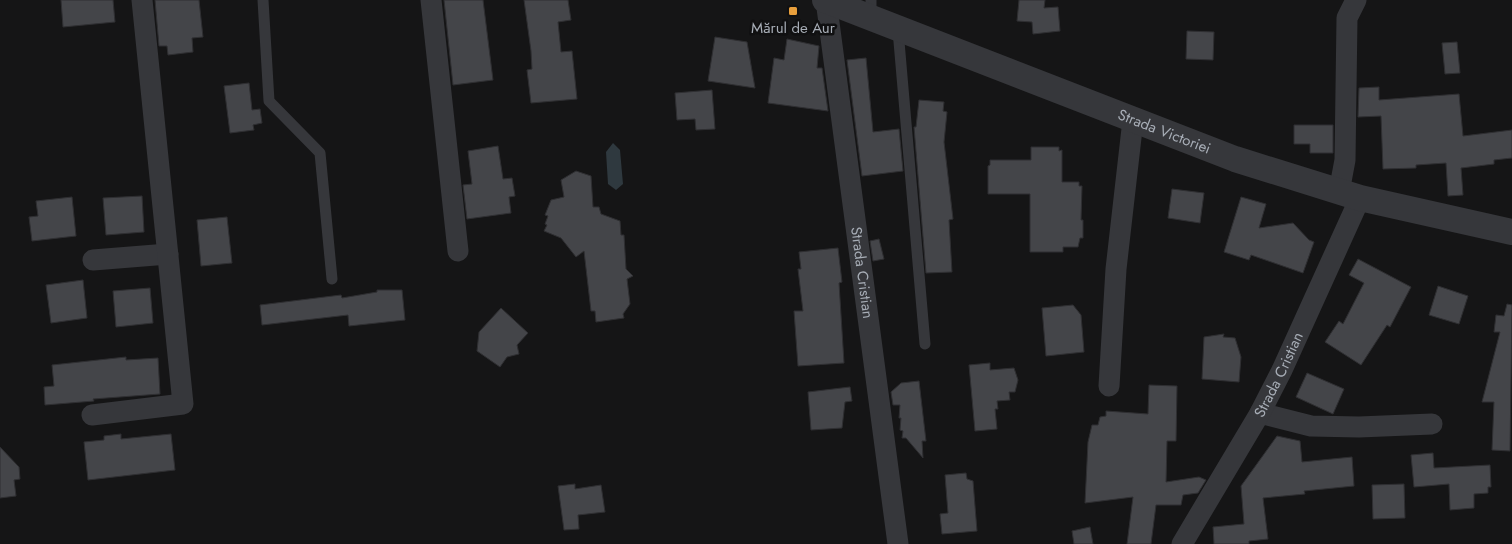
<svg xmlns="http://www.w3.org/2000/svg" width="1512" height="544" viewBox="0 0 1512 544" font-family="Jost,sans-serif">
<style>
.water{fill:#2f393f}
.building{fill:#444549;stroke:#2f2f32}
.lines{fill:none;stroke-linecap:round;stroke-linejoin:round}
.service{stroke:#36373b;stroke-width:11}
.minor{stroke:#36373b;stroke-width:21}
.tertiary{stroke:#36373b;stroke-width:26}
.poi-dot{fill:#e89f3c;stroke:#101011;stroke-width:2}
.labels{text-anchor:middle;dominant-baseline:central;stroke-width:5;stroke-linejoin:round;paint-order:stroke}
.poi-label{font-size:15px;fill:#a7adb6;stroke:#101011}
.street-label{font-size:15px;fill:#a7adb6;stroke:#101011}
</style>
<rect width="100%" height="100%" fill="#151516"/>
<polygon class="water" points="613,143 620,150 623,184 616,190 608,184 606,152"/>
<g class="building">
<polygon points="61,0 113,0 115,22 63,27"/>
<polygon points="155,0 199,0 203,37 192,38 193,52 168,55 167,46 159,46"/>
<polygon points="444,0 483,0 493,80 453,85"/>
<polygon points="524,0 568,0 571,20 558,22 561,52 572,51 577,99 531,103 527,70 532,69 531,51"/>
<polygon points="1019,0 1045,0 1044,8 1058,7 1060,31 1033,34 1032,22 1017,21"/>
<polygon points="1187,31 1214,32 1213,60 1186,59"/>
<polygon points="715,37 747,42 755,88 708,81"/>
<polygon points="787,39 819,46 817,68 822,68 828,111 768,103 774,58 784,60"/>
<polygon points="1457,42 1460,73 1445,74 1442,43"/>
<polygon points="866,58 873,132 899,129 903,171 862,176 847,60"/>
<polygon points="249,83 252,110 260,109 262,123 253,125 254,130 230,133 224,86"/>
<polygon points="1379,87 1379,100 1459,94 1463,136 1512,130 1512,158 1494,160 1494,164 1461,168 1463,195 1448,196 1446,163 1416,165 1416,168 1383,169 1381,116 1358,117 1359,88"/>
<polygon points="712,90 715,129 696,130 695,119 677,120 675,93"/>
<polygon points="919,100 944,102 943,111 947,112 944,142 953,219 949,220 952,272 926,273 914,127 916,127"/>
<polygon points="1294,125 1333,125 1333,153 1310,153 1310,144 1294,144"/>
<polygon points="498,146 503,179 512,178 515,196 509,197 511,213 467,219 463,185 472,184 468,151"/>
<polygon points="1031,147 1059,147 1059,151 1062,150 1062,182 1079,182 1079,186 1082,186 1081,220 1083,220 1083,238 1080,238 1078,247 1063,247 1063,252 1030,252 1030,194 988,194 988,166 990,165 990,160 1031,160"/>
<polygon points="576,171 591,176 593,207 599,207 601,214 620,221 621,235 624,235 626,269 633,276 627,279 630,304 623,314 624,318 596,322 595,311 591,311 584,251 576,257 561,238 544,231 547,225 545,224 548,216 545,215 551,200 564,197 561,180"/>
<polygon points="1172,189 1204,193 1200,223 1168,218"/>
<polygon points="142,196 144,232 106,235 103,198"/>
<polygon points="72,197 76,236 32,241 29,217 38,216 36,201"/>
<polygon points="1241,197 1266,204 1259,228 1293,223 1309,240 1314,242 1303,273 1251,255 1249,260 1224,252"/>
<polygon points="227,217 232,263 201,266 197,220"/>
<polygon points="879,239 884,259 873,261 870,241"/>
<polygon points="838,248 842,282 839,283 844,363 798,366 794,311 803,311 798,269 801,269 799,252"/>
<polygon points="1358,259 1411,287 1390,327 1387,325 1361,365 1325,342 1339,321 1343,324 1364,283 1349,275"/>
<polygon points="83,280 87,318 51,323 46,285"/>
<polygon points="1438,286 1468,296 1459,324 1429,315"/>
<polygon points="150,288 153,323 116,327 113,291"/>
<polygon points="377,290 402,290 405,320 349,326 348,315 262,325 260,305 341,295 342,298 377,292"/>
<polygon points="1507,304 1512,305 1510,451 1492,450 1494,402 1482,402 1500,332 1494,332 1496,315 1504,316"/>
<polygon points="1073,305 1081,315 1084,352 1046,356 1042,308"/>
<polygon points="501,308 528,333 517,345 519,354 507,357 500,367 477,351 479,332"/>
<polygon points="1224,334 1223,337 1235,338 1241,357 1239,382 1202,379 1204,337"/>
<polygon points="126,357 126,360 158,358 160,394 93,399 94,401 45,405 44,387 54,386 52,365"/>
<polygon points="990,363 990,370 1014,368 1018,380 1015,392 1009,392 1010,400 997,401 998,409 995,409 997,429 975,431 969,365"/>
<polygon points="1307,373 1344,389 1333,414 1296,397"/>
<polygon points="919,381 926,441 922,441 923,458 906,438 902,438 903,431 900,430 901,418 899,418 900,405 893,405 891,392 901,383"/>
<polygon points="1149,385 1177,386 1176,441 1167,441 1166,482 1199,477 1206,480 1198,493 1183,495 1181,505 1156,505 1151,544 1127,544 1133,497 1085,503 1088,442 1092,425 1098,425 1100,417 1106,416 1106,411 1148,414"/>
<polygon points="850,387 852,401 845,402 842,428 811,430 808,392"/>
<polygon points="121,434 121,439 171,434 175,470 88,480 84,442 104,440 104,436"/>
<polygon points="1277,436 1300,441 1302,462 1352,457 1354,486 1304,491 1305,494 1263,498 1268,539 1249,541 1249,544 1214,544 1213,527 1244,524 1241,486"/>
<polygon points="0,447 19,467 20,479 14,480 16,496 0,498"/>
<polygon points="1433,453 1434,468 1490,465 1491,487 1488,487 1488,493 1474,494 1474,508 1450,510 1449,484 1414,487 1411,455"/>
<polygon points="966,473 967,479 973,481 977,531 942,534 940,514 948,513 945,475"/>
<polygon points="575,484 575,489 601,485 605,512 578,515 579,529 564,530 558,486"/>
<polygon points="1404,484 1405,518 1373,519 1372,485"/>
<polygon points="1090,527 1093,544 1074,544 1072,531"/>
</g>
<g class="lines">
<g class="service">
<polyline points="263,0 269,101 320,153 332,279"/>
<polyline points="871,19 871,0"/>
<polyline points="898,30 925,344"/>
</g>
<g class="minor">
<polyline points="431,0 458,251"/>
<path id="s1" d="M826,0L898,544"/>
<polyline points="1339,192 1345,160 1347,18 1356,0"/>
<polyline points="93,260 168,254"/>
<polyline points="1109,386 1116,269 1133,120"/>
<polyline points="1260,413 1311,426 1359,427 1432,424"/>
<polyline points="92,415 183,404 142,0"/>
<path id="s2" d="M1182,544L1260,413L1282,370L1360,198"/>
</g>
<path class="tertiary" id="s3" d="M825,0L1235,159L1360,198L1512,232"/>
</g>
<rect class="poi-dot" x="788" y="6" width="10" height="10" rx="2.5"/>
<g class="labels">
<g class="poi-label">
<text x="793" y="28">Mărul de Aur</text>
</g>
<g class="street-label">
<text stroke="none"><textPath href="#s3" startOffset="364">Strada Victoriei</textPath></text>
<text stroke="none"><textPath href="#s1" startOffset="275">Strada Cristian</textPath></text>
<text stroke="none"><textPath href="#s2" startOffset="195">Strada Cristian</textPath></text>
</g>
</g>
</svg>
